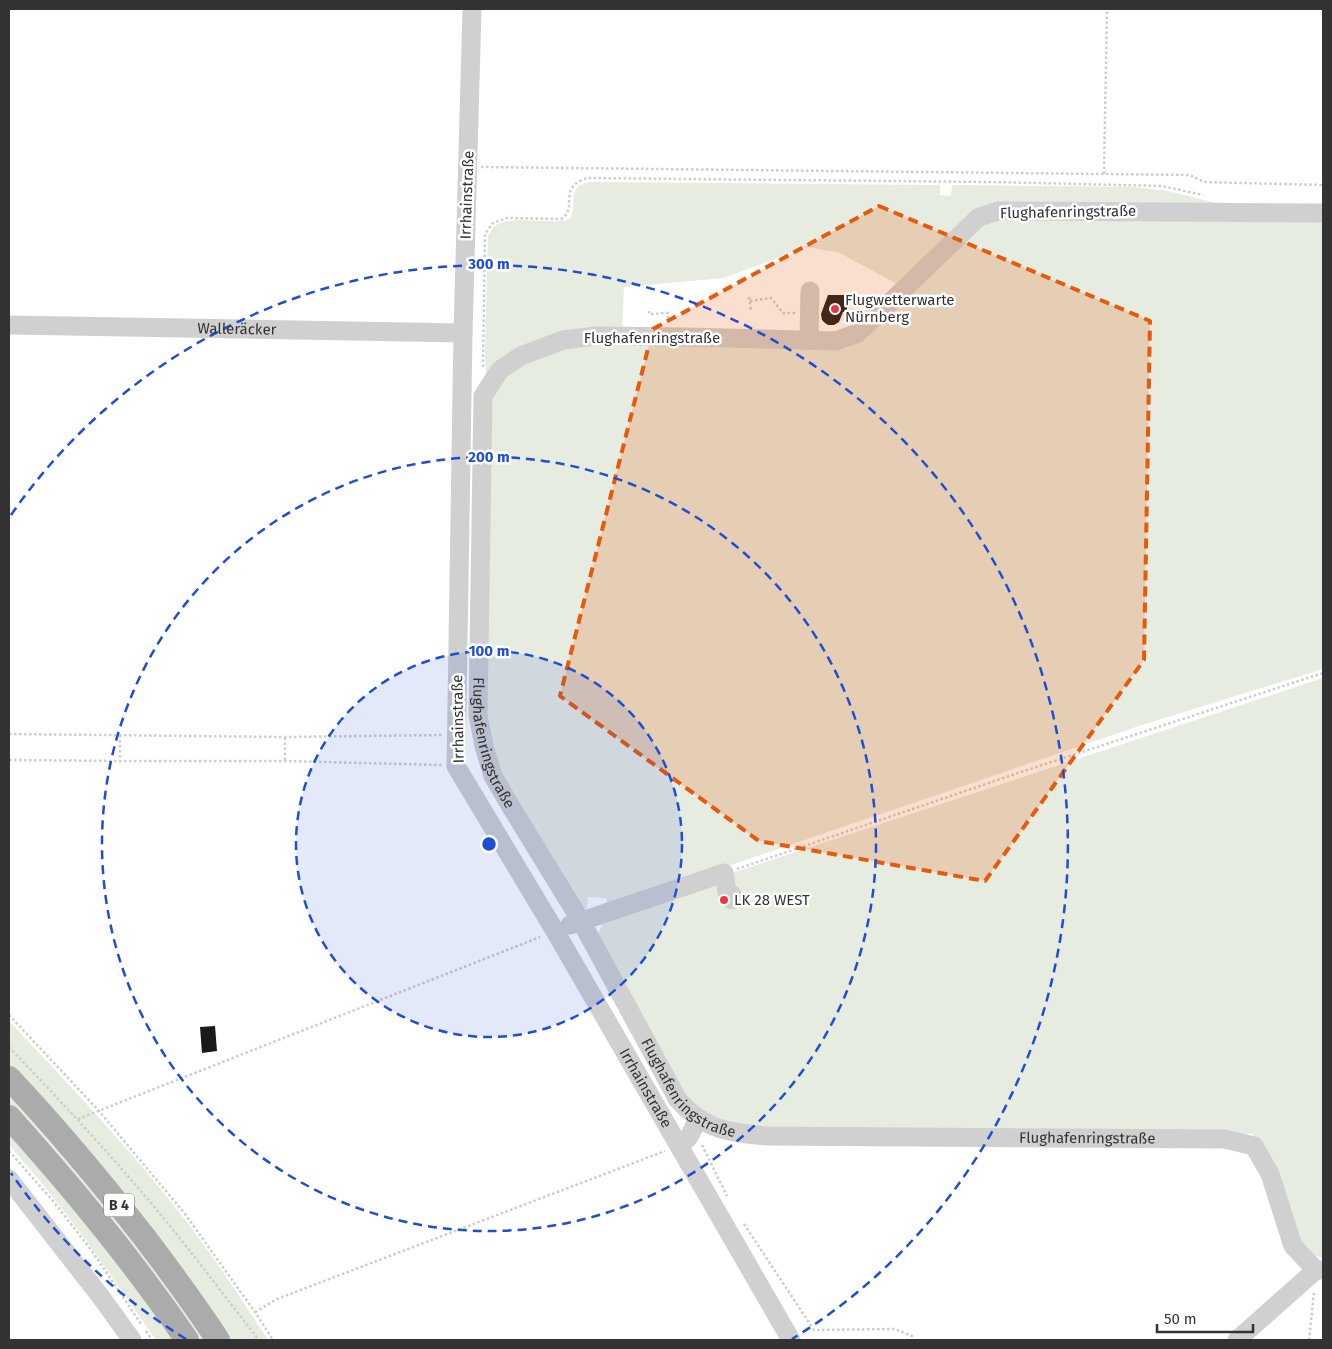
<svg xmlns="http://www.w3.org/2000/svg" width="1332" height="1349" viewBox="0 0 1332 1349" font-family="'Fira Sans',sans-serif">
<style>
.green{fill:#e6ecdf}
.building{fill:#1a1a1a}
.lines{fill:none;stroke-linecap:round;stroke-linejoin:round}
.path{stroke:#cdcdcd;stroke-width:2.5;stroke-dasharray:2.5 2.5;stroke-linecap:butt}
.minor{stroke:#d0d0d0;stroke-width:19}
.major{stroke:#ababab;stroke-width:24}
.marked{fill:#e8590c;fill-opacity:0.2;stroke:#e8590c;stroke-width:4;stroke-dasharray:10 6;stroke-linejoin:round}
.ring{fill:none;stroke:#1d4ed8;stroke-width:2.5;stroke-dasharray:9 6}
.poi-dot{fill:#e63946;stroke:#fff;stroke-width:2}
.labels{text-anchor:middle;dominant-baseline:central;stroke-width:5;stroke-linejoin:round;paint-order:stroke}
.shield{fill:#fff;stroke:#707070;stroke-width:1}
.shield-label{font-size:14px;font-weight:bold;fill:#333}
.street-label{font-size:15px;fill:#333;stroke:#fff}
.poi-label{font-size:15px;fill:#333;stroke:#fff;text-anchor:start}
.centre{fill:#1d4ed8;stroke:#fff;stroke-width:2.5}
.ring-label{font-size:15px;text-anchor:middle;font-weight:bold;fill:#1d4ed8;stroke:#fff;stroke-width:5;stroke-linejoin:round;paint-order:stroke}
</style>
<rect width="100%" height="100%" fill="#fff"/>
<g class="green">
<path d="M589,182L940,185V195L951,196L952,185L1134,187L1168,191L1241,209L1003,208L899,285L838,252L806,247L724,278L624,287L622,332H586L486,379L485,352L488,236C490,233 492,228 495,226C509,214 550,226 570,219L573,210L574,194L578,186Z"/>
<polygon points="991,217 1323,218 1323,669 1139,726 608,907 606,898 588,897 587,909 580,907 506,791 485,733 491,395 515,364 573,342 839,344"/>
<polygon points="1323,678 1323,1259 1311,1253 1297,1240 1261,1142 1251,1134 765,1131 723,1124 681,1095 598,934 602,925 621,911 720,880 720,903 728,904 732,873"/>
<path d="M9,1021C72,1088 137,1156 193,1230C219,1265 244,1303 268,1340H226L9,1069Z"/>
<polygon points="9,1091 98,1191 208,1340 194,1340 9,1108"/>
<polygon points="9,1128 34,1157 177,1340 156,1340 86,1240 41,1182 9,1145"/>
</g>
<g class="building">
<polygon points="828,295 847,295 847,312 843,312 839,322 834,325 828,325 825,323 822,320 821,314"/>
<polygon points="215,1026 217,1051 202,1053 200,1027"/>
</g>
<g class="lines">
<g class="path">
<polyline points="481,167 1190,175 1204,182 1323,185"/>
<polyline points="1104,174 1107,9"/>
<polyline points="749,297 751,311"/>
<polyline points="750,301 771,298 783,313 796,313"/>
<polyline points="649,311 649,314 668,313 668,321"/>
<path d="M483,367L485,234L493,223L507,218L561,219C576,210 563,196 575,184C578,182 582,180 586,178L992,182L1162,186L1203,195"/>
<polyline points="9,734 285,737 442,735"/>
<polyline points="120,735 120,761"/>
<polyline points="9,760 120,761 285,761 442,765"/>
<polyline points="285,760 285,737"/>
<polyline points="737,869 1021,772 1323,673"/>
<polyline points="9,1015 99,1111 185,1214 255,1312 273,1340"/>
<path d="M9,1047C64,1105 119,1163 170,1226C200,1263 229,1302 259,1340"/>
<polyline points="78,1119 540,937"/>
<polyline points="702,1145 727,1196"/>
<polyline points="9,1151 53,1201 92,1251 141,1324"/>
<polyline points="744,1224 814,1330 895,1329 912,1336 913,1340"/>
<polyline points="255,1312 277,1299 665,1151"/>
<polyline points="146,1331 152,1340"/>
<polyline points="1309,1340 1314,1292"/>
</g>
<g class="minor">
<path id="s1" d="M472,9L463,333L456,766L555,931L791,1340"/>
<path id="s2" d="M1323,213L998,211L979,217L858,333L836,341L686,337L596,336L563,340L521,356L500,370L483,396L478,715L484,746L493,776L511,807L581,921L678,1100C705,1130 727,1132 766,1136L1224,1139L1254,1146L1270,1174L1293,1246L1316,1270H1323"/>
<path id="s3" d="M9,325L463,333"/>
<polyline points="809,340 810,291"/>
<polyline points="570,925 724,873 727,892 732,895 732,900"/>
<polyline points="679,1146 689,1137 698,1119"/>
<polyline points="9,1179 101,1297 132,1340"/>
<polyline points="1237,1340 1316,1270"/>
</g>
<g class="major">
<path d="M9,1078C57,1129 102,1183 145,1238C170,1271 195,1305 218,1340"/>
<path d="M9,1117C73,1188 133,1261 187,1340"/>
</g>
</g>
<path class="marked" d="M879,206L1150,321L1144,660L985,881L759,841L560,696L653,329Z"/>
<circle cx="489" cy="844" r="193" fill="#1d4ed8" fill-opacity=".12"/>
<g class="ring">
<circle cx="489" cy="844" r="193"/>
<circle cx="489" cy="844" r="387"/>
<path d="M186 1339A580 580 0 0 1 11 1173M11 515A580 580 0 1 1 792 1339"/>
</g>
<g class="poi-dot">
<circle cx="835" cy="309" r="5"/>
<circle cx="724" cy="900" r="5"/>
</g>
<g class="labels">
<rect class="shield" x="104" y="1193.5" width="30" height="23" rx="4"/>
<g class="shield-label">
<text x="119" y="1205">B 4</text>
</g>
<g class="street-label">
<text transform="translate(467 195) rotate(-88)">Irrhainstraße</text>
<text transform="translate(1068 212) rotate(-1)">Flughafenringstraße</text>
<text stroke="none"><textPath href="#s3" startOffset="228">Walleräcker</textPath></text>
<text x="652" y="338">Flughafenringstraße</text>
<text transform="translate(458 719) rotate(-91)">Irrhainstraße</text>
<text stroke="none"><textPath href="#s2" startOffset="1260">Flughafenringstraße</textPath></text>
<text stroke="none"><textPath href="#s2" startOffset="1665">Flughafenringstraße</textPath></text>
<text stroke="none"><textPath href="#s1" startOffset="1131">Irrhainstraße</textPath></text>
<text stroke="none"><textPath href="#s2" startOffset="2085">Flughafenringstraße</textPath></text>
</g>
<g class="poi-label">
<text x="845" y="300">Flugwetterwarte<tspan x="845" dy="17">Nürnberg</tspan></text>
<text x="734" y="900">LK 28 WEST</text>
</g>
</g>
<circle cx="489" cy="844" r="8" class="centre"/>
<g class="ring-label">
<text x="489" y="269">300 m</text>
<text x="489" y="462">200 m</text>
<text x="489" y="656">100 m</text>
</g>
<rect width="1332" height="1349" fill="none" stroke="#333333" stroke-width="20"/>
<path d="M1157 1324v8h96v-8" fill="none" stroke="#333333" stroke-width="2.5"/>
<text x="1164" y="1324" font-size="15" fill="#333333" stroke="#ffffff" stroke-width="4" paint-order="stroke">50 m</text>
</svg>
